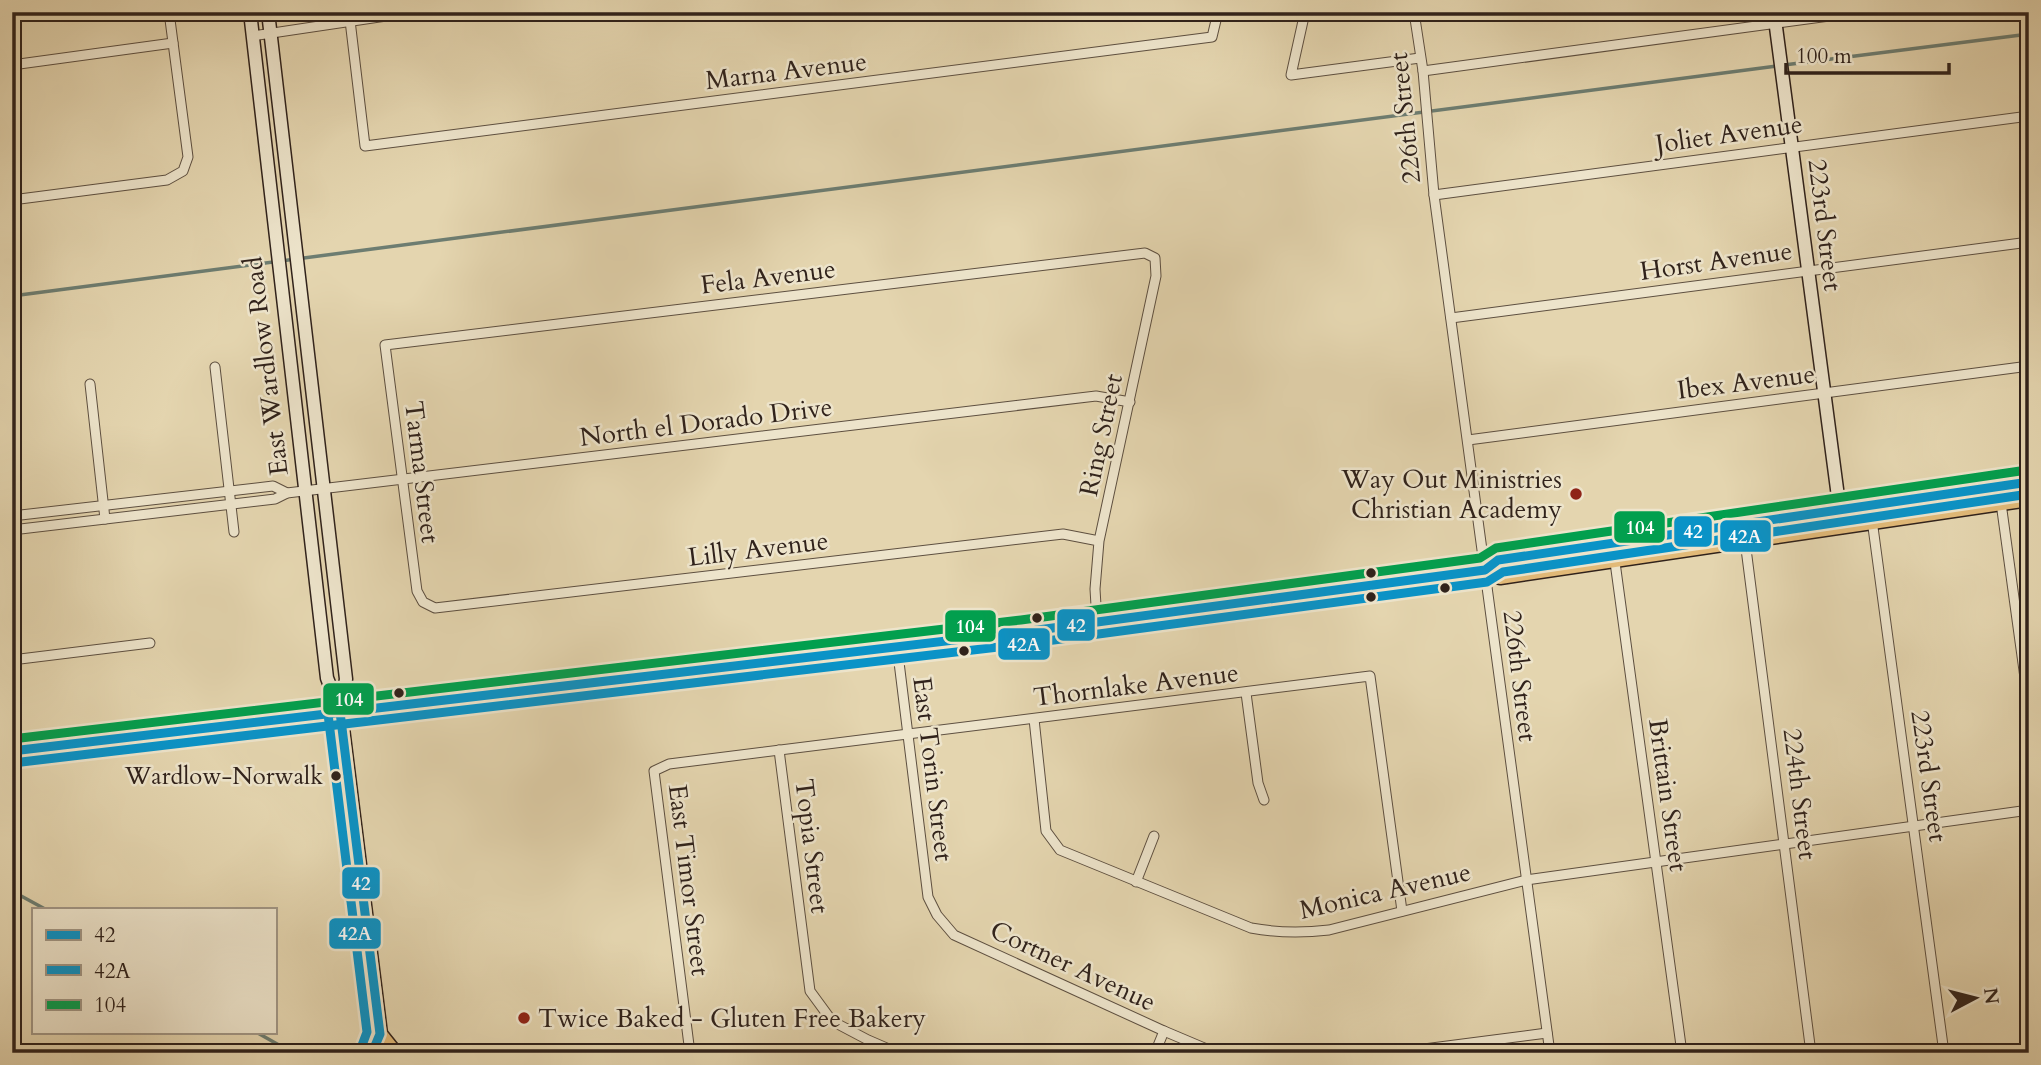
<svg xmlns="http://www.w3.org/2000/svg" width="2041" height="1065" viewBox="0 0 2041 1065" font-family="Cardo,serif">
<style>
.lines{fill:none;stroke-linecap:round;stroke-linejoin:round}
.stream{stroke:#6d7d71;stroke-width:3.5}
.street-casing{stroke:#5d4f40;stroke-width:11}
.secondary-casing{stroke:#30221b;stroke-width:15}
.primary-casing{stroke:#30221b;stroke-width:17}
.street{stroke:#ede4cb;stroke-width:9}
.secondary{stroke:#ede4cb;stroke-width:12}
.primary{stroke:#e2ba78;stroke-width:14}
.bus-1-casing{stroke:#ede4cb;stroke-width:14}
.bus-2-casing{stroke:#ede4cb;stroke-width:14}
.bus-3-casing{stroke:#ede4cb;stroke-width:14}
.bus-1{stroke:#0a93c7;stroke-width:9}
.bus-2{stroke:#0a93c7;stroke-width:9}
.bus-3{stroke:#029f4e;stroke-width:9}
.poi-dot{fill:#8f2418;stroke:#ede4cb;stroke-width:2.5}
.bus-dot{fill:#30221b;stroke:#ede4cb;stroke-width:2.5}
.labels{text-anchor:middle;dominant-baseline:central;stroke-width:5;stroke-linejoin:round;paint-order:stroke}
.bus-label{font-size:24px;fill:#30221b;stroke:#ede4cb;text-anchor:end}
.street-label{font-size:26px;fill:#30221b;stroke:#ede4cb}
.poi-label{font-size:26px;fill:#30221b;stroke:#ede4cb;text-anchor:end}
.line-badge{stroke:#ede4cb;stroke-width:2.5}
.badge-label{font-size:19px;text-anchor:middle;font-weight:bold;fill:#fff}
</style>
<rect width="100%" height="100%" fill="#e4d5af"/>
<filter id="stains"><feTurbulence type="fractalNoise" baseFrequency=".00286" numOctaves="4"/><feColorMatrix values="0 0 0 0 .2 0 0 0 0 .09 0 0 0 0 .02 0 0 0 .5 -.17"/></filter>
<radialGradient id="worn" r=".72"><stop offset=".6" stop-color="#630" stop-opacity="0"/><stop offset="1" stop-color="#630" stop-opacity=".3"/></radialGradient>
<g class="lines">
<g class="stream">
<polyline points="1784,65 2029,34"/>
<polyline points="12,296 1777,66"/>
<polyline points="12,891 45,909"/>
<polyline points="256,1032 293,1053"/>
</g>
<g class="street-casing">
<g id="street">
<polyline points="349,12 365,146 1212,37 1218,12"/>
<polyline points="1305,12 1291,75 1420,58"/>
<polyline points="1414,12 1423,71 1434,195 1550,1053"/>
<polyline points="252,36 413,12"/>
<polyline points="12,65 173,43"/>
<polyline points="1423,71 1859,12"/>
<polyline points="1434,195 2029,116"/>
<polyline points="12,200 167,180 183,171 188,157 169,12"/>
<polyline points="1451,318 2029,242"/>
<polyline points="215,367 234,532"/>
<polyline points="90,384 105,519"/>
<polyline points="1468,440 2029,366"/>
<polyline points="2001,503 2029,707"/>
<polyline points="1870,505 1944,1053"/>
<polyline points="12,516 273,486 287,493"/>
<polyline points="12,530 275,499 287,493 1096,396 1130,402"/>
<polyline points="1745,541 1811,1053"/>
<polyline points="1614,555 1682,1053"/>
<polyline points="1097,622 1095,589 1099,541 1156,276 1155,258 1145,253 385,345 417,591 423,602 435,608 1063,534 1099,541"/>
<polyline points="897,646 928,897 937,915 954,935 1164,1031 1216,1053"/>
<polyline points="12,660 150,643"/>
<polyline points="1246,693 1258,783 1264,800"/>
<path d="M1034,719L1046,831L1060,850L1251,928C1278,933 1302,933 1329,930L1526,880L2029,810"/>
<polyline points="779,750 810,991 832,1021 868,1040 898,1053"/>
<polyline points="1136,882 1154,836"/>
<polyline points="690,1053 654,771 669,764 1370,676 1402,911"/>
<polyline points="1155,1053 1164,1031"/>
<polyline points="1393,1053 1547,1033"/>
</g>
</g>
<g class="secondary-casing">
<g id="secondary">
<polyline points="250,12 327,678 340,712"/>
<polyline points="268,12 346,679 341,710"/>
<polyline points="1774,12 1842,527"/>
</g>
</g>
<g class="primary-casing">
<g id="primary">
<polyline points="1485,570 1500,577 2029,499"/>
<polyline points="340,712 380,1034 392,1049 393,1053"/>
<polyline points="12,751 1023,632 1485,570 1498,560 2029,482"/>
<polyline points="372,1053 380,1034"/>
</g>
</g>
<use href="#street" class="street"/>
<use href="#secondary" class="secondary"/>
<use href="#primary" class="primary"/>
<g class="bus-1-casing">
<g id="bus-1">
<polyline points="340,712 380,1034 372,1053"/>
<polyline points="12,751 1023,632 1485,570 1498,560 2029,482"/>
</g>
</g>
<g class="bus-2-casing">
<g id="bus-2">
<polyline points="328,714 367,1032 361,1048"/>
<polyline points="13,763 1024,644 1487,582 1503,572 2029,494"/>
</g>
</g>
<g class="bus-3-casing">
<polyline id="bus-3" points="12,739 1021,620 1480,558 1496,548 2027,470"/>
</g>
<use href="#bus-1" class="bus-1"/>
<use href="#bus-2" class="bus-2"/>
<use href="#bus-3" class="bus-3"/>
</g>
<g class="poi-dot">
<circle cx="1576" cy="494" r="7"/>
<circle cx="524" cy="1018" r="7"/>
</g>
<g class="bus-dot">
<circle cx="1371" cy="573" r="6"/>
<circle cx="1445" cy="588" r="6"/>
<circle cx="1371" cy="597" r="6"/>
<circle cx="1037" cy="618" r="6"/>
<circle cx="964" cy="651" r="6"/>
<circle cx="399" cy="693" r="6"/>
<circle cx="336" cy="776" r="6"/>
</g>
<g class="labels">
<g class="bus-label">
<text x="323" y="776">Wardlow-Norwalk</text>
</g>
<g class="street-label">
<text transform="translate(786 71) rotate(-7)">Marna Avenue</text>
<text transform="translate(1405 118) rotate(-96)">226th Street</text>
<text transform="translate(1729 134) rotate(-8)">Joliet Avenue</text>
<text transform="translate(1825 225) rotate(83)">223rd Street</text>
<text transform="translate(1716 261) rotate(-8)">Horst Avenue</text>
<text transform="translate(768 277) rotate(-7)">Fela Avenue</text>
<text transform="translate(266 366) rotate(-97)">East Wardlow Road</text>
<text transform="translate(1746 382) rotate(-7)">Ibex Avenue</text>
<text transform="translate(706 422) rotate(-7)">North el Dorado Drive</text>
<text transform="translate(1101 435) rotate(-78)">Ring Street</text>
<text transform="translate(422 472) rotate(83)">Tarma Street</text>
<text transform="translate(758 549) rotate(-7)">Lilly Avenue</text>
<text transform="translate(1520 676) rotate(83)">226th Street</text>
<text transform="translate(1136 685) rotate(-7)">Thornlake Avenue</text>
<text transform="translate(933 769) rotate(83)">East Torin Street</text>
<text transform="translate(1929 776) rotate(82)">223rd Street</text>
<text transform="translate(1800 794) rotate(83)">224th Street</text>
<text transform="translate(1668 795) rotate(82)">Brittain Street</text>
<text transform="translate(812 846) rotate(83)">Topia Street</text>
<text transform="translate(689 880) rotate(83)">East Timor Street</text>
<text transform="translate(1385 891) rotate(-13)">Monica Avenue</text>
<text transform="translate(1073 966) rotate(25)">Cortner Avenue</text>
</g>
<g class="poi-label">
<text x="1562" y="479">Way Out Ministries<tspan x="1562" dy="30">Christian Academy</tspan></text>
<text x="538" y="1018" text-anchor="start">Twice Baked - Gluten Free Bakery</text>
</g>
</g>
<g class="line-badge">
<rect x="1613" y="510" width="53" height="34" rx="7" fill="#029f4e"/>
<rect x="1673" y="515" width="40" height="33" rx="7" fill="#0a93c7"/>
<rect x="1719" y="519" width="53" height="34" rx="7" fill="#0a93c7"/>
<rect x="1056" y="608" width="40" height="34" rx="7" fill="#0a93c7"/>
<rect x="944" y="609" width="53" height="34" rx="7" fill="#029f4e"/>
<rect x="997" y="627" width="54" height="34" rx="7" fill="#0a93c7"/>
<rect x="322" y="682" width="53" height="34" rx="7" fill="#029f4e"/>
<rect x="341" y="866" width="40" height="34" rx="7" fill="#0a93c7"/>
<rect x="328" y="917" width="54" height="33" rx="7" fill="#0a93c7"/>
</g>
<g class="badge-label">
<text x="1640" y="534">104</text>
<text x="1693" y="538">42</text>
<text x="1745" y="543">42A</text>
<text x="1076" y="632">42</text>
<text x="970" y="633">104</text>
<text x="1024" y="651">42A</text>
<text x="349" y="706">104</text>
<text x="361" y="890">42</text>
<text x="355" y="940">42A</text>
</g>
<rect width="2041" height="1065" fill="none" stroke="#e4d5af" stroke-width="42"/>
<rect x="14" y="14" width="2013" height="1037" fill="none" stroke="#30221b" stroke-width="3.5"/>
<rect x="21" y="21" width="1999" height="1023" fill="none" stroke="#30221b" stroke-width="2"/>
<rect x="32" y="908" width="245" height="126" fill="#ede4cb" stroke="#a19685" stroke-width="2"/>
<rect x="46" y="930" width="35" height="10" fill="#0a93c7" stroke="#a19685" stroke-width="2"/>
<text x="94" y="942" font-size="21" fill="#30221b">42</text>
<rect x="46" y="965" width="35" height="10" fill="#0a93c7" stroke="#a19685" stroke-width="2"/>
<text x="94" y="978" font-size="21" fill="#30221b">42A</text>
<rect x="46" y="1000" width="35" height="10" fill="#029f4e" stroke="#a19685" stroke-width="2"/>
<text x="94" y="1012" font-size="21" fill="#30221b">104</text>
<g transform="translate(1975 998) rotate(83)" stroke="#ede4cb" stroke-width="5" paint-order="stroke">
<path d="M0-5L12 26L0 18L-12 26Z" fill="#30221b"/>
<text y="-10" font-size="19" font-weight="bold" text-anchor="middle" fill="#30221b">N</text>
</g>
<path d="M1786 63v10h163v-10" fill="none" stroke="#30221b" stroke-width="3.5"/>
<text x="1796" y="63" font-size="21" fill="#30221b" stroke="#ede4cb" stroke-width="5" paint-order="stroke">100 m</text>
<rect width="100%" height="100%" filter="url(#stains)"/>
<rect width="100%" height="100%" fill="url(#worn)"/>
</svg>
